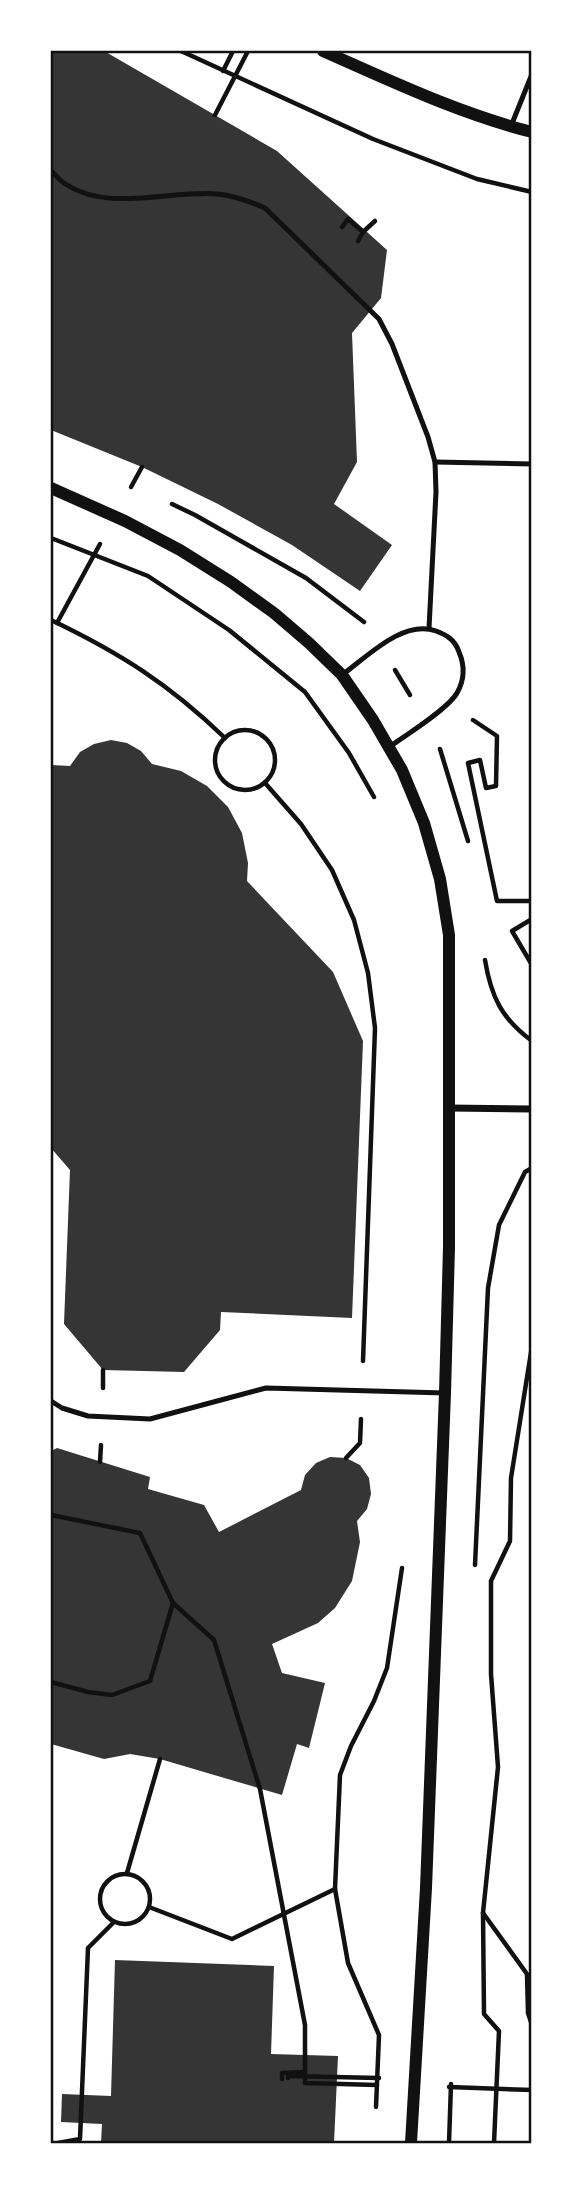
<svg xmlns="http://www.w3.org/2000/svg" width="583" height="2194" viewBox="0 0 583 2194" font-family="'Titillium Web',sans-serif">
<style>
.building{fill:#353535}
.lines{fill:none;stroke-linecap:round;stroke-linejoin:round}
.path{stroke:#111;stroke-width:4.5}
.service{stroke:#111;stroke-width:5}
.minor{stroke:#111;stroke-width:7}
.tertiary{stroke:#111;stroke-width:12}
.neatline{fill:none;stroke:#111;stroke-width:2.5}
</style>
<rect width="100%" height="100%" fill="#fff"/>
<g class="building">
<polygon points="51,51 104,51 277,151 387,250 381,298 352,333 357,462 334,504 392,545 360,591 292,545 218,504 142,467 51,430"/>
<polygon points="111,740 127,743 141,751 152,764 181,771 207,786 228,807 242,833 248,863 247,881 333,972 363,1041 352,1318 221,1312 220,1330 184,1372 103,1370 64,1324 70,1170 51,1148 51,765 70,766 80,752 94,744"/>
<polygon points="57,1448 150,1477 148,1489 204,1505 219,1532 301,1490 305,1475 316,1463 330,1457 346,1458 360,1465 369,1478 371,1494 367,1509 357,1521 360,1542 352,1581 335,1608 318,1623 272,1644 282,1673 325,1683 309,1748 297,1744 282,1795 160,1759 130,1754 104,1759 51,1744 51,1451"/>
<polygon points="115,1960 274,1966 271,2054 338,2056 334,2143 101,2143 102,2124 61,2122 62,2094 111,2096"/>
</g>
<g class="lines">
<g class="path">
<polyline points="181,51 373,139 477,179 532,192"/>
<polyline points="223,71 233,51"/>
<polyline points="215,115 248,51"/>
<polyline points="342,227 348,219 363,232 358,241"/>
<polyline points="363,232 375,221"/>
<polyline points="131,487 142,467"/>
<polyline points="172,504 195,515 306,578 364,622"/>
<polyline points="51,538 148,576 229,630 305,692 349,753 374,797"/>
<path d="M51,620C120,653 169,684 225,738"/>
<polyline points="57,623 100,544"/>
<polyline points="395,670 410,695"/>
<polyline points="473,720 497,736 496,786 486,788 480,760 468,763 497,901 532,901"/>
<circle cx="245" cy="760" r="30"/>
<polyline points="440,749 468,841"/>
<polyline points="265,783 301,824 332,870 354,920 368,973 375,1028 363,1361"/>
<polyline points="532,919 512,931 532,965"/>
<path d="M485,960C491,997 502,1019 532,1041"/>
<polyline points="103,1388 103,1370"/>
<polyline points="346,1458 360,1443 361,1419"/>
<polyline points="100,1462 101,1445"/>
<polyline points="51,1515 140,1533 173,1603 150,1681 112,1695 88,1692 51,1682"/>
<polyline points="475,1565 488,1288 499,1225 525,1172 532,1168"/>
<polyline points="173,1603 214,1640 260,1789 305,2025 305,2083 377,2085"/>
<polyline points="127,1873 160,1759"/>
<circle cx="125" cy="1899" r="25"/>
<polyline points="149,1907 232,1939 335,1889"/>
<polyline points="483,1913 527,1974 528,2013 532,2025"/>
<polyline points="288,2078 288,2076 379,2078"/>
<polyline points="282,2079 282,2073 305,2072"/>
<polyline points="449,2087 532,2090"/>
<polyline points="376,2107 379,2035 348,1963 335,1889 340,1775 351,1746 374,1701 387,1668 402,1568"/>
<polyline points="58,2143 80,2139 88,1948 114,1922"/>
<polyline points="449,2143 451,2084"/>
<polyline points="494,2143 499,2031 484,2014 483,1913 498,1767 491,1674 491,1581 510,1541 511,1478 532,1346"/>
</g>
<g class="service">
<polyline points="511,126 532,74"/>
<path d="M51,171C56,175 61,182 67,185C109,212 171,190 218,194C235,196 249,201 265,208L379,319L392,344L428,437L435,462L436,492L429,628"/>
<polyline points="435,462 532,464"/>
<path d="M342,675C367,657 403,619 436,631C447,635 455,640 459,652C465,666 465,679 457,693C448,709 405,736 389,747"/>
<polyline points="51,1401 62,1408 88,1416 150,1419 266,1388 445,1393"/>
</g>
<polyline class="minor" points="449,1108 532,1109"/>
<g class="tertiary">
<path d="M323,51C391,81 460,114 532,132"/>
<polyline points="51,488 125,521 180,550 231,582 274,613 309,643 342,675 373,720 402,770 424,823 440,879 449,935 449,1247 445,1393 426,1888 411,2143"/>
</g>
</g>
<rect width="583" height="2194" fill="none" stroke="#ffffff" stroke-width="105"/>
<rect x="52" y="52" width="478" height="2090" class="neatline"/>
</svg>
